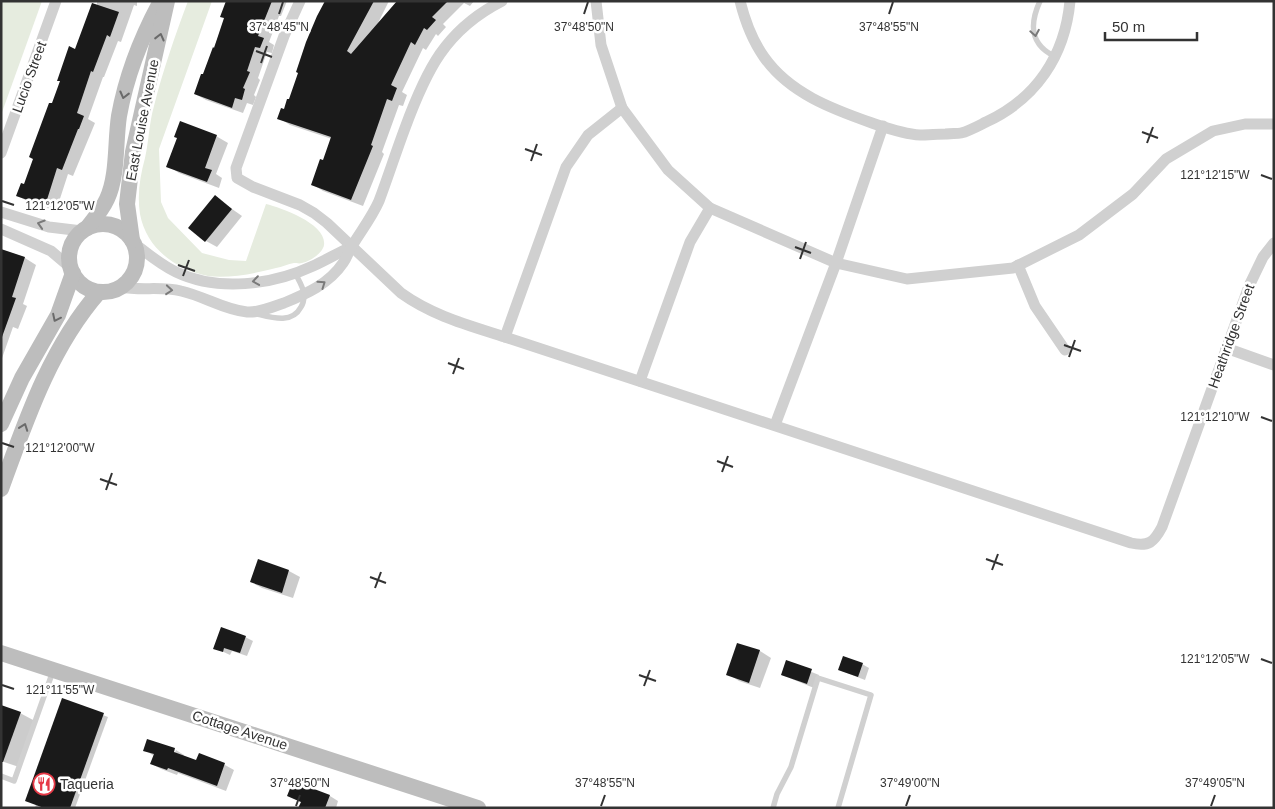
<svg xmlns="http://www.w3.org/2000/svg" width="1275" height="809" viewBox="0 0 1275 809" font-family="Helvetica,sans-serif">
<style>
.green{fill:#e6ecdf}
.shadow{fill:#0003}
.building{fill:#1a1a1a}
.lines{fill:none;stroke-linecap:round;stroke-linejoin:round}
.lane{stroke:#d0d0d0;stroke-width:5.5}
.street{stroke:#d0d0d0;stroke-width:11}
.secondary{stroke:#bdbdbd;stroke-width:16}
.oneway{stroke:#7a7a7a}
.oneway2{stroke:#6a6a6a}
.ticks{fill:none;stroke:#333;stroke-width:2}
.labels{text-anchor:middle;dominant-baseline:central;stroke-width:5;stroke-linejoin:round;paint-order:stroke}
.street-label{font-size:14px;fill:#333;stroke:#fff}
.poi-label{font-size:14px;fill:#333;stroke:#fff;text-anchor:start}
.ticks-label{font-size:12px;text-anchor:middle;fill:#333;stroke:#fff;stroke-width:5;stroke-linejoin:round;paint-order:stroke}
</style>
<rect width="100%" height="100%" fill="#fff"/>
<g class="green">
<polygon points="1,1 42,1 1,115"/>
<path d="M188,1H212L159,149L161,202L168,218L202,253L229,260L246,261L266,204C282,208 327,224 324,245C323,253 309,262 302,263C299,264 297,263 294,263C288,264 282,267 276,268C257,273 228,279 208,276C176,270 146,248 140,214C137,195 140,176 145,158C149,141 149,123 154,106C163,70 175,36 188,1Z"/>
</g>
<g class="shadow">
<polygon points="97,1 137,1 137,6 134,5 121,42 118,41 104,77 103,77 88,119 95,123 73,176 68,174 56,211 29,202 18,196 25,186 52,105 97,6"/>
<polygon points="228,1 287,1 281,16 279,16 269,42 274,45 272,53 267,52 258,78 260,80 254,95 256,97 253,105 247,103 243,113 206,100 195,94 226,18"/>
<polygon points="327,1 389,1 376,27 398,1 474,1 470,6 464,3 443,24 446,27 438,36 436,34 426,50 423,48 402,92 407,95 403,106 399,105 382,152 384,154 363,206 323,191 312,184 323,162 332,139 290,125 279,118 290,101"/>
<polygon points="216,136 228,143 216,174 222,178 219,188 179,173 168,166"/>
<polygon points="215,197 242,216 217,247 206,241"/>
<polygon points="1,251 25,258 36,265 23,304 27,306 18,329 13,327 1,361"/>
<polygon points="258,561 289,571 300,577 293,598 262,588 251,582"/>
<polygon points="245,637 253,641 247,656 232,651 230,655 215,648"/>
<polygon points="738,644 760,651 771,658 760,688 739,681 728,674"/>
<polygon points="787,662 819,675 814,688 782,675"/>
<polygon points="862,664 869,668 865,680 839,670"/>
<polygon points="63,700 108,717 75,808 35,808"/>
<polygon points="20,713 35,721 19,767 1,761"/>
<polygon points="145,750 173,758 176,750 184,755 183,757 197,762 199,755 225,765 234,770 226,791 178,773 177,775 161,769 152,764 154,756"/>
<polygon points="289,796 330,796 338,801 336,808 300,808 302,803"/>
</g>
<g class="building">
<polygon points="226,1 272,1 258,36 264,38 260,48 255,47 247,71 250,72 243,88 245,89 242,100 235,98 232,108 194,94 201,74 203,74 213,47 214,48 224,18 220,17"/>
<polygon points="325,1 374,1 347,51 351,54 397,1 448,1 432,17 436,20 427,30 424,28 415,45 411,42 391,85 397,88 392,101 387,99 371,145 373,146 351,200 311,185 320,159 323,160 331,137 277,119 281,108 284,109 287,99 289,99 298,73 296,72 306,42 317,16"/>
<polygon points="92,3 119,12 110,37 107,35 93,72 91,71 77,113 84,116 79,129 78,129 62,170 57,168 45,206 16,196 21,183 24,184 33,159 29,157 49,103 52,103 60,81 57,81 69,46 75,49"/>
<polygon points="180,121 217,135 205,168 212,170 207,182 166,167 177,138 174,137"/>
<polygon points="215,195 232,209 205,242 188,228"/>
<polygon points="1,249 25,257 12,297 16,298 2,337"/>
<polygon points="258,559 289,570 282,593 250,582"/>
<polygon points="221,627 246,636 240,653 224,648 223,652 213,649"/>
<polygon points="737,643 760,650 749,683 726,675"/>
<polygon points="843,656 863,663 858,677 838,670"/>
<polygon points="786,660 812,669 807,684 781,675"/>
<polygon points="62,698 104,713 70,808 44,808 25,801"/>
<polygon points="1,705 21,712 3,762 1,762"/>
<polygon points="147,739 175,748 174,752 196,760 199,753 225,763 217,786 168,768 167,770 150,764 154,754 143,751"/>
<polygon points="293,781 330,795 325,808 298,808 301,802 287,796"/>
</g>
<g class="lines">
<g class="lane">
<path d="M1040,1C1029,25 1030,45 1056,57"/>
<path d="M257,314C273,318 292,324 301,307C303,304 304,299 304,295C304,288 298,279 295,273"/>
<polyline points="1,776 14,781 53,671"/>
<polyline points="773,808 777,794 791,767 818,678 871,695 838,808"/>
</g>
<g class="street">
<path d="M300,1L284,36L236,168L237,178L253,187L300,205L314,213L327,223L401,293C433,316 468,325 505,337L1131,543C1149,547 1154,542 1162,527L1249,286L1263,257L1274,243"/>
<polyline points="596,1 601,45 622,108 668,170 710,208 836,263 907,279 1013,268 1079,235 1133,194 1166,159 1213,131 1245,124 1274,124"/>
<path d="M740,1C745,21 752,40 764,57C789,93 832,109 872,123C887,128 903,134 920,135C928,135 938,134 946,134C951,133 957,134 961,133C969,131 978,126 986,122C1036,99 1065,56 1070,1"/>
<polyline points="1,153 56,1"/>
<polyline points="1,212 49,227 82,231"/>
<polyline points="1,229 51,251 71,268"/>
<path d="M135,244C148,254 161,265 176,272C218,292 272,285 313,266C326,260 338,253 351,247"/>
<polyline points="1018,265 1035,306 1065,350"/>
<path d="M121,287C141,291 161,286 181,291C204,296 224,310 247,312C259,313 272,307 284,303C306,294 329,284 343,263C347,258 348,252 352,246C361,231 372,217 379,201C388,177 396,152 405,128C426,71 445,30 502,1"/>
<polyline points="505,337 566,167 588,135 622,108"/>
<polyline points="1226,348 1274,365"/>
<polyline points="640,381 690,242 710,208"/>
<polyline points="775,425 836,263 883,126"/>
</g>
<g class="secondary">
<circle cx="103" cy="258" r="34"/>
<path d="M87,228C94,219 102,210 107,199C118,176 115,142 119,116C126,77 142,36 161,1"/>
<polyline points="132,240 127,204 133,152 167,1"/>
<polyline points="1,424 22,378 58,315 73,273"/>
<path d="M1,489C26,420 50,348 99,292"/>
<polyline points="1,653 478,808"/>
</g>
</g>
<defs><path id="oneway-chevron" d="M-2-3.5L2.5 0L-2 3.5" fill="none" stroke-width="1.6" stroke-linecap="round" stroke-linejoin="round" transform="scale(1.25)"/></defs>
<g class="oneway">
<use href="#oneway-chevron" transform="translate(1035 33) rotate(80)"/>
<use href="#oneway-chevron" transform="translate(41 224) rotate(-163)"/>
<use href="#oneway-chevron" transform="translate(256 281) rotate(172)"/>
<use href="#oneway-chevron" transform="translate(322 284) rotate(-35)"/>
<use href="#oneway-chevron" transform="translate(169 290) rotate(5)"/>
</g>
<g class="oneway2">
<use href="#oneway-chevron" transform="translate(160 37) rotate(-76)"/>
<use href="#oneway-chevron" transform="translate(124 95) rotate(104)"/>
<use href="#oneway-chevron" transform="translate(56 318) rotate(116)"/>
<use href="#oneway-chevron" transform="translate(24 427) rotate(-70)"/>
</g>
<path class="ticks" d="M279,14L283,2M584,14L588,2M889,14L893,2M256,51L272,57M261,63L267,46M1142,132L1158,138M1147,143L1153,127M525,149L542,155M531,161L537,144M1261,175L1272,179M2,201L14,205M795,247L811,253M800,259L806,242M178,265L195,271M183,276L189,260M1064,345L1081,351M1069,357L1075,340M448,363L464,369M453,374L459,358M1261,417L1272,421M2,443L14,447M717,461L733,467M722,472L728,456M100,479L117,485M106,490L112,473M986,559L1003,565M992,570L998,554M370,577L386,583M375,588L381,572M1261,659L1272,663M639,675L656,681M2,685L14,689M644,686L650,670M296,806L300,795M601,806L605,795M906,806L910,795M1211,806L1215,795"/>
<defs>
<g id="restaurant-ring" transform="scale(1.125)"><circle r="9.5" fill="#fff" stroke="#e63946" stroke-width="1.5"/><path d="M-5-6h1v4h1v-4h1v4h1v-4h1v5L-1.5 .5V6h-2V.5L-5-1ZM5-6V6H3V1.5H1.5Q1.5-4 5-6Z" fill="#e63946"/></g>
</defs>
<g fill-rule="evenodd">
<use href="#restaurant-ring" x="44" y="784"/>
</g>
<g class="labels">
<g class="street-label">
<text transform="translate(29 77) rotate(-70)">Lucio Street</text>
<text transform="translate(142 120) rotate(-79)">East Louise Avenue</text>
<text transform="translate(1231 336) rotate(-70)">Heathridge Street</text>
<text transform="translate(240 730) rotate(18)">Cottage Avenue</text>
</g>
<g class="poi-label">
<text x="60" y="784">Taqueria</text>
</g>
</g>
<g class="ticks-label">
<text x="279" y="31">37°48'45"N</text>
<text x="584" y="31">37°48'50"N</text>
<text x="889" y="31">37°48'55"N</text>
<text x="1215" y="179">121°12'15"W</text>
<text x="60" y="210">121°12'05"W</text>
<text x="1215" y="421">121°12'10"W</text>
<text x="60" y="452">121°12'00"W</text>
<text x="1215" y="663">121°12'05"W</text>
<text x="60" y="694">121°11'55"W</text>
<text x="300" y="787">37°48'50"N</text>
<text x="605" y="787">37°48'55"N</text>
<text x="910" y="787">37°49'00"N</text>
<text x="1215" y="787">37°49'05"N</text>
</g>
<rect width="1275" height="809" fill="none" stroke="#333333" stroke-width="5"/>
<path d="M1105 32v8h92v-8" fill="none" stroke="#333333" stroke-width="2.5"/>
<text x="1112" y="32" font-size="15" fill="#333333" stroke="#ffffff" stroke-width="4" paint-order="stroke">50 m</text>
</svg>
